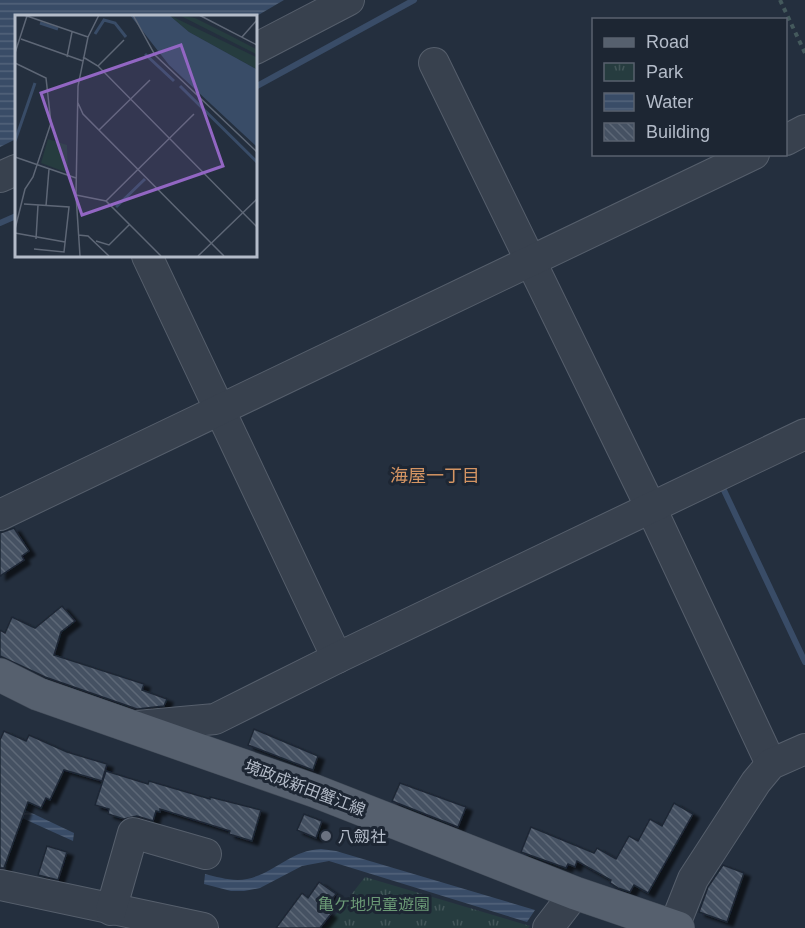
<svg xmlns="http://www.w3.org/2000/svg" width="805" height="928" viewBox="0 0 805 928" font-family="Arial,'Noto Sans JP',sans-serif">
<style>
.park{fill:url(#park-tufts)}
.water{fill:url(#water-rules)}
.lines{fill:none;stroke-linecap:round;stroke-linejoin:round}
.stream{stroke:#394c67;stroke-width:6}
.building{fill:url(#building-back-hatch);stroke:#1f2835;stroke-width:1.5;filter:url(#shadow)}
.minor-casing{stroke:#565f6c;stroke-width:32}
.major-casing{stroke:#414a57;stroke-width:34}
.path{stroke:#44595c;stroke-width:4;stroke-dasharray:4.5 4.5;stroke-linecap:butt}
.minor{stroke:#38414e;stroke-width:30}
.major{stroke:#56606e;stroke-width:33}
.worship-dot{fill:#6b7280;stroke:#1d2633;stroke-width:2}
.labels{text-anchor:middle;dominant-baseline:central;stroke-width:6;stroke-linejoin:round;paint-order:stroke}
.street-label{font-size:16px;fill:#b4bcc9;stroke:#1d2633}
.poi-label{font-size:16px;fill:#b4bcc9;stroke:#1d2633;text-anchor:start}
.park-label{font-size:16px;fill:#6b9a76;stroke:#1d2633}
.neighbourhood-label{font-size:18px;fill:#d59563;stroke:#1d2633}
.inset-river{fill:none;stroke:#394c67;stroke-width:3}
.inset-road{fill:none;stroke:#5e6776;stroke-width:1.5}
.view{fill:#9266c3;fill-opacity:0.15;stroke:#9266c3;stroke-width:3}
.inset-edge{fill:none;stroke:#b4bcc9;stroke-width:3}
</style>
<defs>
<pattern id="park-tufts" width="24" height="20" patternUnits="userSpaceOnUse" patternTransform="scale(1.5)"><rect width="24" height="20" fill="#263c3f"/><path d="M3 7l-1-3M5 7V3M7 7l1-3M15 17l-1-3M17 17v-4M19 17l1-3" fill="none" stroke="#435659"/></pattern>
<pattern id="water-rules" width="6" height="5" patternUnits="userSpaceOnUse" patternTransform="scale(1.5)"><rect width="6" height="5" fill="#394c67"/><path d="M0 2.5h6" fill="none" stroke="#53647b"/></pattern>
<pattern id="building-back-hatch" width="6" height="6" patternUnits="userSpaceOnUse" patternTransform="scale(1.5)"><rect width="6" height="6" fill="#455162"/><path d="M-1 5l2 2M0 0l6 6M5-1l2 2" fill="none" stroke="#5d6877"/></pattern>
<filter id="shadow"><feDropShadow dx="6" dy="4" stdDeviation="1.5" flood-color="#0009"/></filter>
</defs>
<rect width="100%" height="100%" fill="#242f3e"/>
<polygon class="park" points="365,877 530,926 528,928 325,928"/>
<g class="water">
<polygon points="0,0 284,0 255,17 16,16 16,139 0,147"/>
<polygon points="0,798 74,833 73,841 11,813"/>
<path d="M321,849L336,851L535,910L527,922L329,861L302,866L260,888L244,891H231L204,884L205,874C218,877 233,882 247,879C275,873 291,850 321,849Z"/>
</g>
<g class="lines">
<g class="stream">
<polyline points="255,87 414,0"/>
<polyline points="0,223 16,216"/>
<polyline points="721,484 805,662"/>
</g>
</g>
<g class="building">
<polygon points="14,528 29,551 22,556 24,560 0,576 0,533"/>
<polygon points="62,606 75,621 61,632 54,655 144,684 142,690 167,699 164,706 137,709 45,677 0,656 0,630 5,633 12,617 35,628"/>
<polygon points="254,729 318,756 313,770 248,745"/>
<polygon points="4,731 26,741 29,735 67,752 107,764 102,781 64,770 50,800 46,798 41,808 28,802 4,868 0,868 0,740"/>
<polygon points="106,771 148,784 149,781 210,799 210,797 261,810 252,841 229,834 230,831 160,809 160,812 156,811 153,821 137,816 124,819 108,814 109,809 95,805"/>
<polygon points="400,783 466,807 458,827 392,801"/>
<polygon points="674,803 693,814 648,893 634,885 630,892 618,888 610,883 611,880 577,861 575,867 568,864 566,868 521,852 531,827 594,853 597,848 616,859 629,836 638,841 650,819 662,826"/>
<polygon points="304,814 322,821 316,838 297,830"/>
<polygon points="47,846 67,852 58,880 38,875"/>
<polygon points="723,865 744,873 727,922 699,912 708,887"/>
<polygon points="319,882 336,894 324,910 331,914 320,928 276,928 302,893 308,898"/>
</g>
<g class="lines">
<g class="minor-casing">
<g id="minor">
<polyline points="255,49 349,0"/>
<polyline points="434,63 651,508 771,764"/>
<polyline points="786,140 805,130"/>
<polyline points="0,177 16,170"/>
<polyline points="147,256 337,658"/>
<polyline points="0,515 754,154"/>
<polyline points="137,726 215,719 337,658 805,434"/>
<polyline points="0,885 203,928"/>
<polyline points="111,910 133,833 206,854"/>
<polyline points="674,927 693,879 756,782 771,764 805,749"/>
<polyline points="548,928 575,893"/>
</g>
</g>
<g class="major-casing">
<polyline id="major" points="0,675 38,694 315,791 575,893 678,928"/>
</g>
<polyline class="path" points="780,0 805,53"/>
<use href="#minor" class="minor"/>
<use href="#major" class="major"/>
</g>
<circle class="worship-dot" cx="326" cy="836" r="6"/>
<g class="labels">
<g class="street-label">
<text transform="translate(305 788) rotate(21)">境政成新田蟹江線</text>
</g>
<g class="poi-label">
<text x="338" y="836">八劔社</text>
</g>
<g class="park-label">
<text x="374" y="904">亀ケ地児童遊園</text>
</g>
<g class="neighbourhood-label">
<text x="435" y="476">海屋一丁目</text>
</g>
</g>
<g transform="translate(15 15)">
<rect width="242" height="242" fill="#242f3e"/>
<path d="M154,0L241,42V54L174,17ZM164,0L180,3L216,21L241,34V39Z" fill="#263c3f"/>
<path d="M33,124L52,130L53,158L26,148Z" fill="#263c3f"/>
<path d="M115,0H154L174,17L241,54V131L154,50Z" fill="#394c67"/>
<path class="inset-river" d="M25,8L43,14M80,19L89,5L100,8L111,22M130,39L159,66M165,71L242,147M0,126L20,68M101,192L130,164"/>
<path class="inset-road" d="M9,0L73,22M118,0L140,40L242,137M184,0L242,30M227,22L242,5M6,24L68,46M0,38L12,1M52,42L57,17M68,42L83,51L242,212M0,48L31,63L36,108L18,162L10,174L0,214M83,51L109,25M63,88L68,99L209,241M84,115L135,65M0,142L61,163M61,180L91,186L146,241M91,186L179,99M9,189L54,192L49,237L19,234M31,191L34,154M0,218L50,227M63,220L73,221L94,241M21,224L23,190M81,226L94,230L114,210M65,241L61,180L63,71L73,22L84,0M183,241L242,184"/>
<path class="view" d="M166,30L208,151L67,200L26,78Z"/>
<rect width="242" height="242" class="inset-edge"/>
</g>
<rect x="592" y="18" width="195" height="138" fill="#1d2633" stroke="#59626f" stroke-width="1.5"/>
<rect x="604" y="38" width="30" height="9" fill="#56606e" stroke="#59626f" stroke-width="1.5"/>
<text x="646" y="48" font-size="18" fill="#b4bcc9">Road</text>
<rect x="604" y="63" width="30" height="18" fill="url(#park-tufts)" stroke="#59626f" stroke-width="1.5"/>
<text x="646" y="78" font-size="18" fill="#b4bcc9">Park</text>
<rect x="604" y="93" width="30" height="18" fill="url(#water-rules)" stroke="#59626f" stroke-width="1.5"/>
<text x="646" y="108" font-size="18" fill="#b4bcc9">Water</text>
<rect x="604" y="123" width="30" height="18" fill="url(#building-back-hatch)" stroke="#59626f" stroke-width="1.5"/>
<text x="646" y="138" font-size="18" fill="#b4bcc9">Building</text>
</svg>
